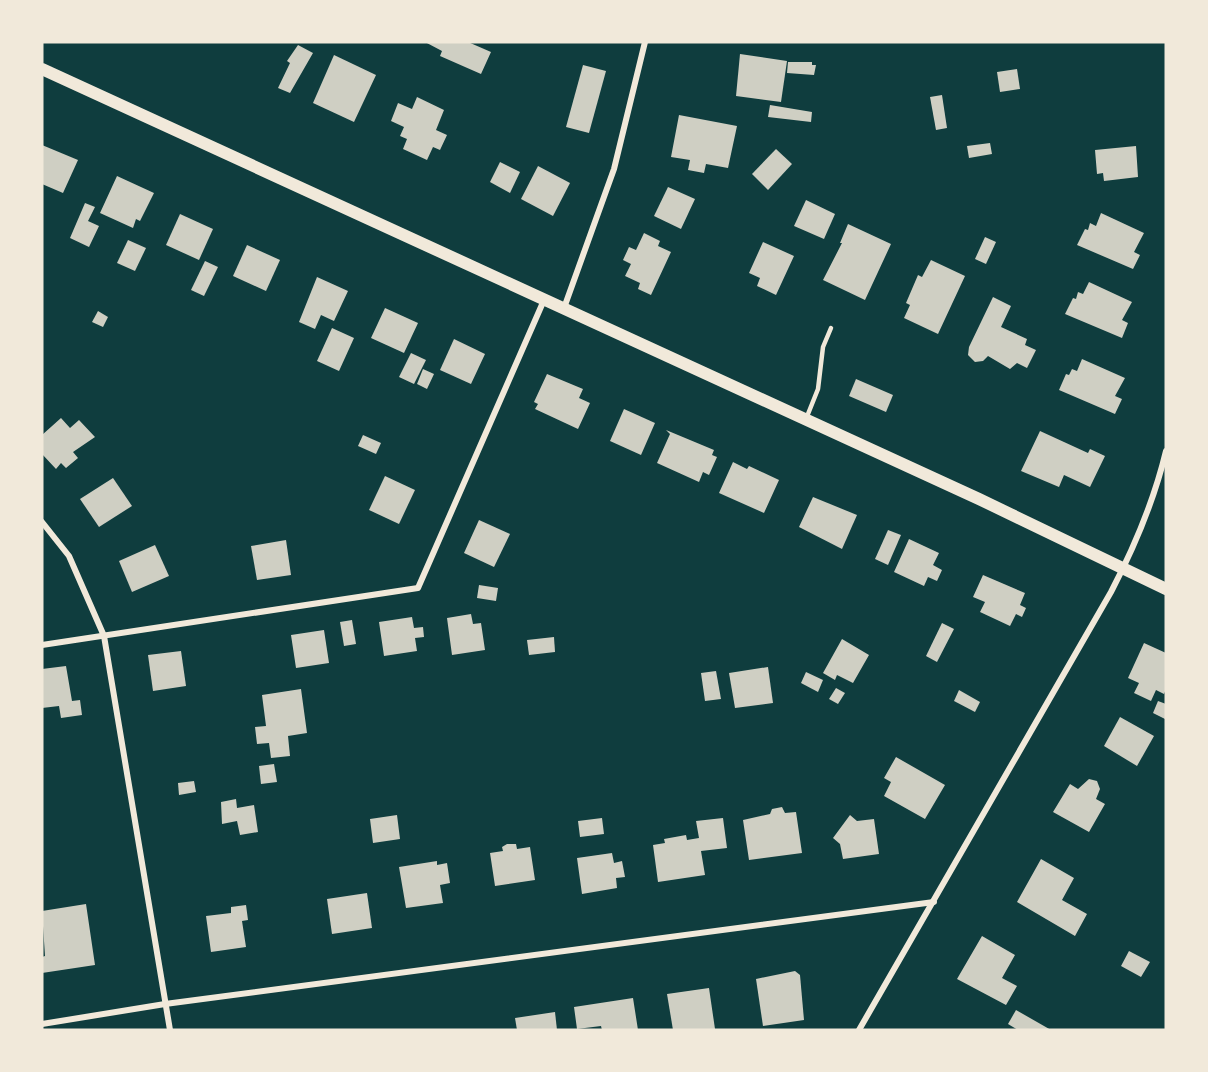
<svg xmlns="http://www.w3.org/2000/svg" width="1208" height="1072" viewBox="0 0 1208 1072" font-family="'Alegreya Sans',sans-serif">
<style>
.building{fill:#cfcfc3}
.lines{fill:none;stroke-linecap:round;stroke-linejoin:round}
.service{stroke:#f1e9da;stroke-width:4.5}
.minor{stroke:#f1e9da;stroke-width:6}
.secondary{stroke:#f1e9da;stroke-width:12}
</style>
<rect width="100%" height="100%" fill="#0f3d3e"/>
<g class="building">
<polygon points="425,42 468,42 491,52 481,74 440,56 442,51"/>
<polygon points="298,45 313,53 290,93 278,88 290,63 287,61"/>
<polygon points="740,54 787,61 781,102 736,96"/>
<polygon points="334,55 376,75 354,122 313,103"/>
<polygon points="788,62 812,62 812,65 816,65 814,75 787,73"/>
<polygon points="583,65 606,71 589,133 566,127"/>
<polygon points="1017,69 1020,89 1000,92 997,72"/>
<polygon points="942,95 947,128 936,130 930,97"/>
<polygon points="417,97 444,110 436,130 447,135 440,150 433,147 427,160 403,149 407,139 400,136 404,127 391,121 398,103 412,109"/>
<polygon points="770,105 812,112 811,122 768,117"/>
<polygon points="679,115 737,126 728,168 706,164 704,173 688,170 690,160 671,157"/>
<polygon points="990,143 992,154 969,158 967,146"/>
<polygon points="42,145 78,160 63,193 42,184"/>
<polygon points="1136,146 1138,177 1104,181 1103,173 1097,174 1095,150"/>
<polygon points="776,149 792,164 768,190 752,174"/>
<polygon points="500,162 520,172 510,193 490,182"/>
<polygon points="538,166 570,183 553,216 521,199"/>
<polygon points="117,176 154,193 140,221 136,219 133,228 100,213"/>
<polygon points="668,187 695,199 681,229 654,216"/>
<polygon points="806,200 835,214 824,239 794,226"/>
<polygon points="85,203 95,207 88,221 99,226 89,247 70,238"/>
<polygon points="1101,213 1144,233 1134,252 1140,255 1133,269 1077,245 1085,229 1088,230 1090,223 1096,226"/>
<polygon points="180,214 213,229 199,260 166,245"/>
<polygon points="848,224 891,244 865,300 823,280 842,243 840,243"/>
<polygon points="644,233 660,241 658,246 671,252 651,295 638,289 640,283 625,276 631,264 623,260 629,247 636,250"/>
<polygon points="985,237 996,242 986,264 975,259"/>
<polygon points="128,240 146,248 135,271 117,263"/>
<polygon points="763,242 794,256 776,295 757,286 760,278 749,273"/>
<polygon points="247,245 280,260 266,291 233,276"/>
<polygon points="931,260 965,276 938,334 904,318 910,305 906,303 918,275 922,277"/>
<polygon points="205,261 218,267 204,296 191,290"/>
<polygon points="317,277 348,291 334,321 321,315 315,329 299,322"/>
<polygon points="1089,282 1132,302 1122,320 1128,323 1122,338 1065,314 1073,298 1076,299 1078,292 1083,294"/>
<polygon points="993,297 1011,306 1001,327 1027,339 1025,345 1036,350 1027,368 1017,363 1010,369 988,356 983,361 975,362 968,355 969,347"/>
<polygon points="385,308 418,323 404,353 371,338"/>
<polygon points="98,311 108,317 103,327 92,322"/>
<polygon points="332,328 354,338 339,371 317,361"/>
<polygon points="454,339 485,354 471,384 440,370"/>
<polygon points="411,353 426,360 414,384 399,377"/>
<polygon points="1082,359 1125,378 1115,396 1122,399 1115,414 1059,390 1066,374 1069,375 1072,369 1077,371"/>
<polygon points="423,369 434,374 427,389 417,384"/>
<polygon points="547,374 583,389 579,398 590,403 578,429 535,409 538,404 534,402"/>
<polygon points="856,379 893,395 886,412 849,396"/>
<polygon points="624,409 655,423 641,455 610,441"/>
<polygon points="61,418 70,428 79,420 95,437 73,452 78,458 66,468 61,463 56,469 42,454 42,435"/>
<polygon points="666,430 714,450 712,455 717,457 709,475 703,472 699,482 657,463 670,434"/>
<polygon points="1040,431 1088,453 1090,449 1105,456 1090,487 1064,475 1059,487 1021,471"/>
<polygon points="363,435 381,443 376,454 358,446"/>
<polygon points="733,462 747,469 749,466 779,480 764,513 719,493"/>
<polygon points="385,476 415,490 399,524 369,510"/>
<polygon points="113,478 132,506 99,527 80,499"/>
<polygon points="813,497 857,515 842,549 799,527"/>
<polygon points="479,520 510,534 494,567 464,553"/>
<polygon points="888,530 901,535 888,565 875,559"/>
<polygon points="909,539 939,553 933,565 942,570 937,581 928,577 924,586 894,572"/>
<polygon points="286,540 291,575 257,580 251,546"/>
<polygon points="155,545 169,576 132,592 119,561"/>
<polygon points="983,575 1025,593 1020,605 1026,608 1022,617 1016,614 1010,626 980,612 985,602 973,597"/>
<polygon points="479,585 498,588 496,601 477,598"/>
<polygon points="471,614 473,624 481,623 485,650 452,655 447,618"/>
<polygon points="412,617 414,628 423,627 424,637 415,638 417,651 384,656 379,622"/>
<polygon points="352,620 356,644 344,646 340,622"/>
<polygon points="942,623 954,629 937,662 926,656"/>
<polygon points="324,630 329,663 296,668 291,635"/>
<polygon points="554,637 555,652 529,655 527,640"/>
<polygon points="842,639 869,655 853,683 837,675 835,680 823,673"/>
<polygon points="1144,643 1166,653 1166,689 1164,694 1156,690 1151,701 1134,693 1139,683 1128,678"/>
<polygon points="181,651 186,686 153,691 148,655"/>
<polygon points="66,666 72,701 80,700 82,715 61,718 59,706 42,708 42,669"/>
<polygon points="768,667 773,703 735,708 729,673"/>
<polygon points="716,671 721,699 705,701 701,673"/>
<polygon points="806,672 823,680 818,692 801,683"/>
<polygon points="836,688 845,693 838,704 829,699"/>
<polygon points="301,689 307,733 288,736 290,756 271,758 269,743 257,744 255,727 266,726 262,695"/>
<polygon points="959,690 980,702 975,712 954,701"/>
<polygon points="1158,701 1166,704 1165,719 1153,713"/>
<polygon points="1120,717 1154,736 1137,766 1104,746"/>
<polygon points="896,757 945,785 925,819 884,796 891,782 884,778"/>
<polygon points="274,764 277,782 261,784 259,766"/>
<polygon points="1089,779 1097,781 1100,789 1096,799 1105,804 1089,832 1053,812 1070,784 1078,789"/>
<polygon points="194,781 196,792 179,795 178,783"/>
<polygon points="236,799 237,808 254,805 258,832 240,835 237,821 222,824 221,802"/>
<polygon points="782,807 785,813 796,812 802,853 749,860 743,820 770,814 772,809"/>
<polygon points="397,815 400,839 373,843 370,819"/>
<polygon points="850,815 857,821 874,819 879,854 843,859 840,844 833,838"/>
<polygon points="602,818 604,834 580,837 578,821"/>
<polygon points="723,818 727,848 701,851 705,875 658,882 653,845 665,843 664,839 686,835 687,840 699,838 696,821"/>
<polygon points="507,844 516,844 517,849 530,847 535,880 495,886 490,853 503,851 502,847"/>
<polygon points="612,853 614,863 622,861 625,877 616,878 617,888 582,894 577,858"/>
<polygon points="1041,859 1074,878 1062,900 1087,914 1075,936 1017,902"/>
<polygon points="437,861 437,865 447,863 450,883 440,885 443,903 406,908 399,867"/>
<polygon points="367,893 372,928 332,934 327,899"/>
<polygon points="86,904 95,965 42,973 42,957 45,956 42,911"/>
<polygon points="246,905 248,920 242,921 246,947 211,952 206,916 231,913 231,907"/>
<polygon points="982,936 1015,955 1002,978 1017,986 1006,1005 957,979"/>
<polygon points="1129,951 1150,962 1141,977 1121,966"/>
<polygon points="795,971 800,975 804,1020 763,1026 756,979"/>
<polygon points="709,988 715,1029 673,1030 667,994"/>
<polygon points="633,998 638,1030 602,1030 601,1026 577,1029 574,1007"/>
<polygon points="1016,1010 1051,1030 1018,1030 1008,1024"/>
<polygon points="555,1012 557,1030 517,1030 515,1018"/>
</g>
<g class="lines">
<polyline class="service" points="806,419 818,389 823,347 831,328"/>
<g class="minor">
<polyline points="564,308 614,169 645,42"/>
<polyline points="42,522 69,556 104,636 170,1030"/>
<polyline points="42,645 418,588 544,300"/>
<polyline points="42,1024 165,1004 934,902"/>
<path d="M859,1030L1111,592C1135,546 1154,501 1166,451"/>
</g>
<polyline class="secondary" points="42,69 979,499 1166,589"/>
</g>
<rect width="1208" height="1072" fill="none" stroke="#f1e9da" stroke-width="87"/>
</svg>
